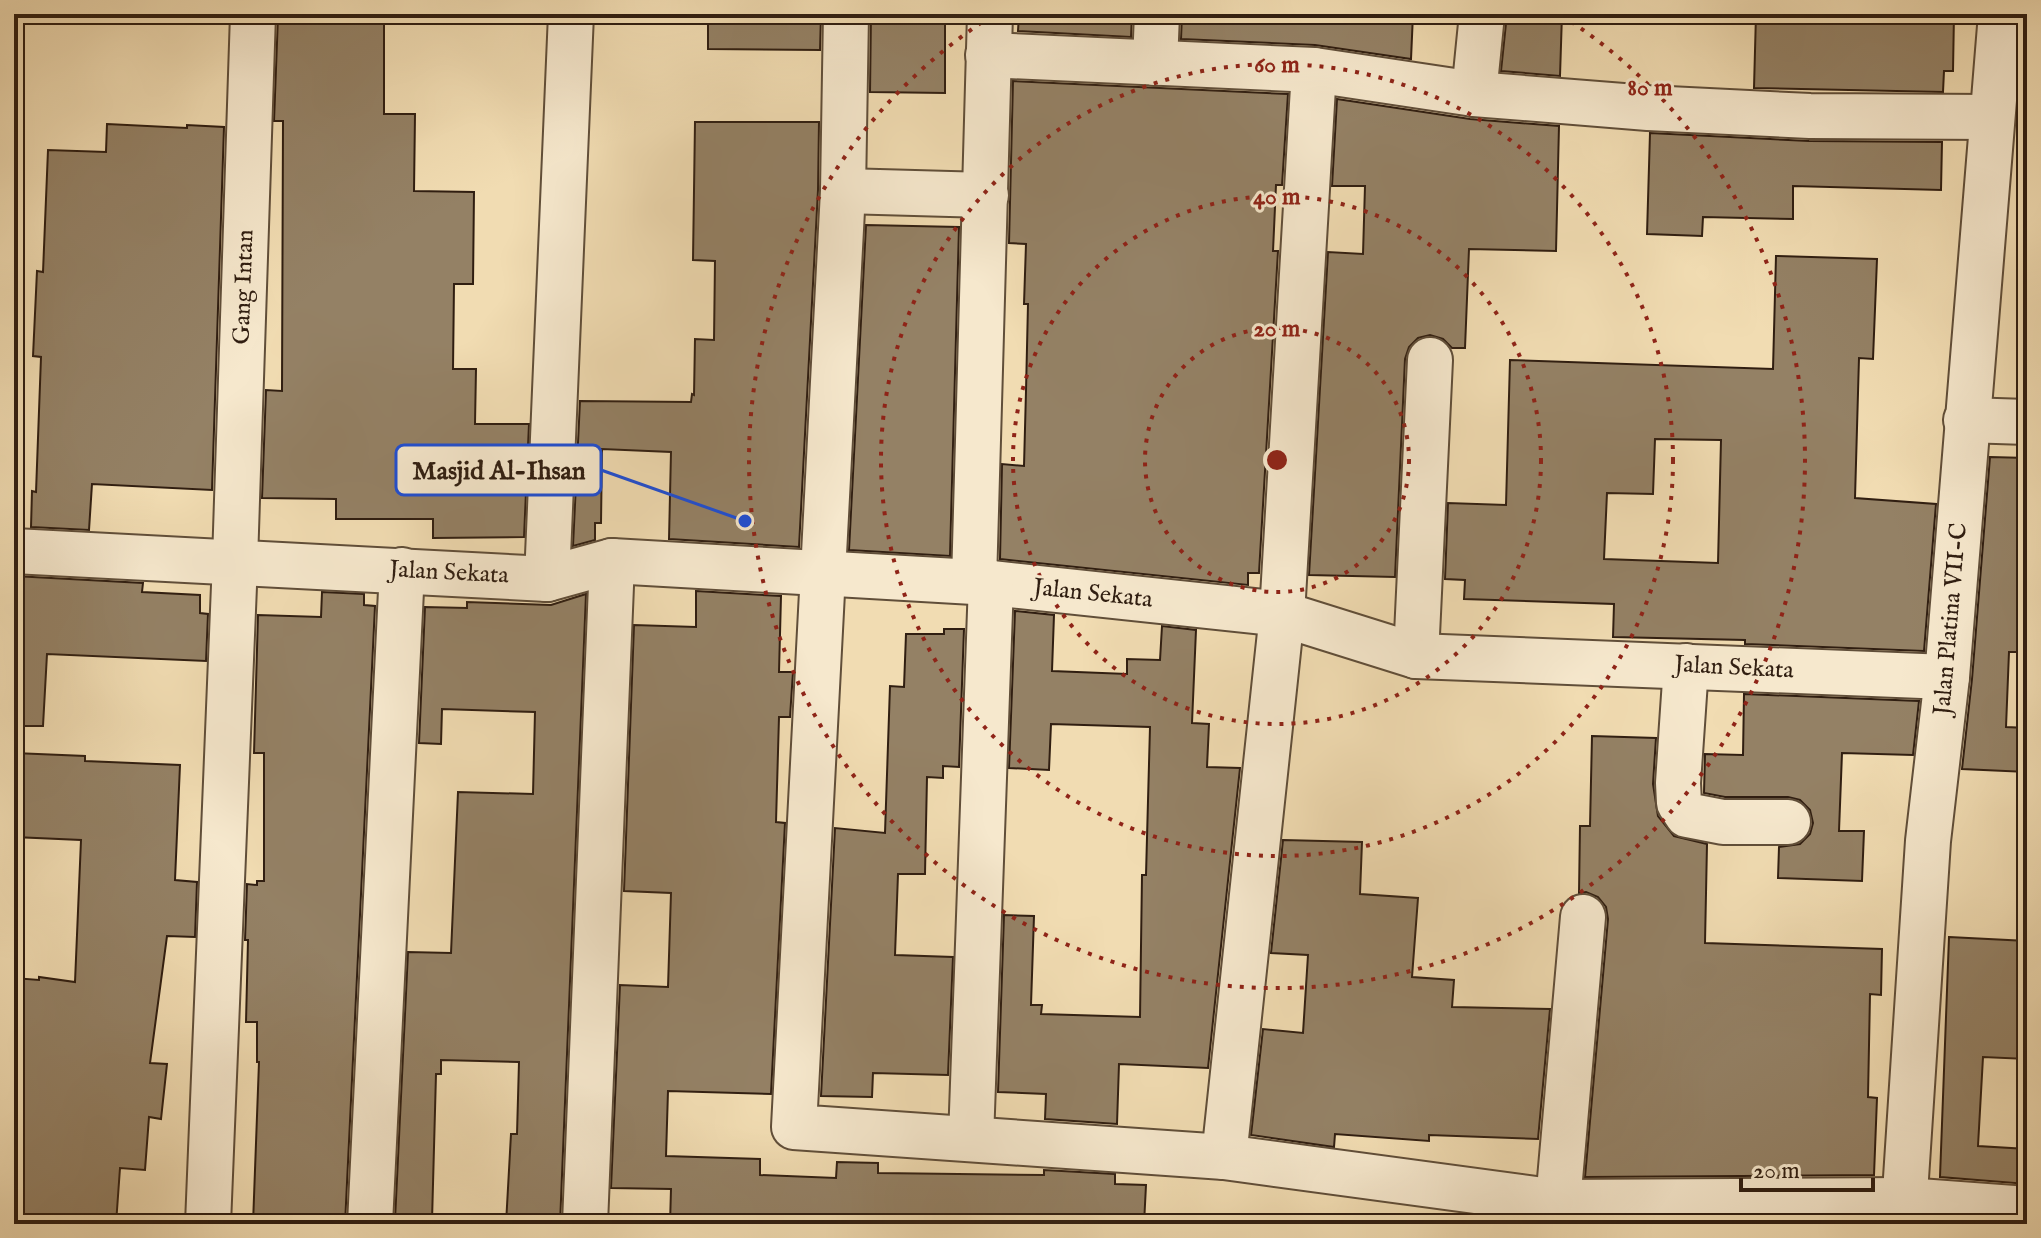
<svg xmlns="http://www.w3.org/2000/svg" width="2041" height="1238" viewBox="0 0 2041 1238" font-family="'IM FELL English',serif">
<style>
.building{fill:#948165;stroke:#301e11;stroke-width:2;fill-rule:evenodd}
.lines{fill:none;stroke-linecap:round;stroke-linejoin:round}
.minor-casing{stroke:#604e39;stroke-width:48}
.minor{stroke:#f6e8cd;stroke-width:44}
.ring{fill:none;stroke:#8f2418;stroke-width:4;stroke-dasharray:4 8}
.labels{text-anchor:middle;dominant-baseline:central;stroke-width:6;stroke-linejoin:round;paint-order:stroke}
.street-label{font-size:24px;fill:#301e11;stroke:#f6e8cd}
.centre{fill:#8f2418;stroke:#f6e8cd;stroke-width:4}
.ring-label{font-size:24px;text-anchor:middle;font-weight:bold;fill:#8f2418;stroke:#f6e8cd;stroke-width:6;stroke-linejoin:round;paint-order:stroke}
.leader{fill:none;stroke:#1d4ed8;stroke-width:3}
.callout-dot{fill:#1d4ed8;stroke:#f6e8cd;stroke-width:3}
.callout{fill:#f6e8cd;stroke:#1d4ed8;stroke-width:3}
.callout-label{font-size:26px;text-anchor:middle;font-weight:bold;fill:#301e11}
</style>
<rect width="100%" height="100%" fill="#f1dcb2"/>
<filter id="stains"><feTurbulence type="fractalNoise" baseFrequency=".0025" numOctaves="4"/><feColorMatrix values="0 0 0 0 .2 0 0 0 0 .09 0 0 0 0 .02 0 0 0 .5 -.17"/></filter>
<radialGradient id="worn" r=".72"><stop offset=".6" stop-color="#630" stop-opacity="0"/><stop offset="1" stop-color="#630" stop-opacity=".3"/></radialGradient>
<g class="building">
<polygon points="708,14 821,14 820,50 708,49"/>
<polygon points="871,14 945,14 945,93 870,92"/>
<polygon points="1019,14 1125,16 1125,14 1132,14 1131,37 1018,31"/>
<polygon points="1182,14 1413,14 1411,59 1315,45 1181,39"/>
<polygon points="1507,14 1562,14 1560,76 1501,71"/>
<polygon points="1756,14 1954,14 1953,71 1944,71 1943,92 1754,88"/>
<polygon points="278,16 384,19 384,114 415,114 414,191 474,192 473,284 454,284 453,369 476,369 475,424 529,424 524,537 433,538 433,519 336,519 336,499 262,498 266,390 282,391 283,121 274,121"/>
<polygon points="1013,81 1288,94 1282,185 1276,185 1273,251 1278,251 1259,573 1248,573 1248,585 1000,559 1002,464 1024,466 1026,391 1028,304 1024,304 1026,244 1009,243"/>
<polygon points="1337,99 1470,119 1559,126 1556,251 1469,249 1465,348 1452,348 1443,339 1430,335 1418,338 1409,347 1405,359 1395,577 1309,575 1328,252 1363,254 1365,186 1332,186"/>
<polygon points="695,122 819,122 818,190 799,547 669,539 671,452 602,449 601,523 595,523 595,540 573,546 580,401 691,402 692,394 694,395 695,339 714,340 715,261 693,260"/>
<polygon points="107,124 187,128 187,125 224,127 212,490 92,484 89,530 31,527 32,491 36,492 41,357 33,356 37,271 43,272 48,150 106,152"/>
<polygon points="1650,133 1809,141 1942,142 1941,190 1793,186 1793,219 1703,217 1702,236 1647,234"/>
<polygon points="866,225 959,227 950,556 849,550"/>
<path d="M1776,256L1877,259L1873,359L1859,358L1855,498L1936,504L1924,651L1745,644V640L1613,637L1614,604L1464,599L1465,580L1445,579L1448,503L1506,505L1510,360L1773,369ZM1655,439L1721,440L1718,563L1604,559L1607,493L1653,494Z"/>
<polygon points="1990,457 2027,458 2027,652 2009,652 2006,727 2027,728 2027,772 1962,769 1972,679"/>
<polygon points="14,576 143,583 142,592 200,595 200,613 208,614 206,661 47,654 43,726 14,726"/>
<polygon points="696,591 781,596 779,672 793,672 790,717 779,717 776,822 785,823 771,1094 668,1091 666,1156 760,1159 760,1175 836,1178 837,1162 878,1163 878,1173 1044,1175 1044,1170 1115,1174 1115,1184 1146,1185 1144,1224 670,1224 671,1189 611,1188 620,985 668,987 671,893 624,891 634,625 696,627"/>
<polygon points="322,592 364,594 364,605 375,606 345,1224 253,1224 259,1062 257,1062 257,1022 246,1022 248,940 245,940 247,884 257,885 257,881 264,881 264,753 254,753 258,615 321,617"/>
<polygon points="586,594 560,1224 506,1224 511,1134 517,1134 519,1062 441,1060 441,1074 436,1074 432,1221 395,1220 408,952 451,953 458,792 533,794 535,712 442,709 441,744 419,743 425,607 467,608 467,602 551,605"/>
<polygon points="1015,611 1054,615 1052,671 1127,674 1127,659 1160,660 1162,626 1196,630 1192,723 1209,724 1207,767 1240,768 1208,1068 1119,1064 1117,1124 1045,1119 1046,1094 998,1092 1004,915 1034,916 1031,1005 1042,1005 1041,1014 1140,1017 1142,875 1146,875 1150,727 1051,724 1049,770 1009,768"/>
<polygon points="944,629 964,629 959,767 943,766 943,778 927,777 925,874 898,874 895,955 953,957 948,1075 873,1073 872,1097 821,1096 835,828 885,833 890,686 904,687 906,634 944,634"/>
<polygon points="1744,694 1919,701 1913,755 1842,753 1839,831 1864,831 1862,881 1778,878 1779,847 1800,844 1810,834 1813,823 1810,810 1800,800 1788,797 1725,797 1704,793 1705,754 1743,755"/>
<polygon points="1592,736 1656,738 1653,784 1658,816 1674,836 1707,844 1705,943 1882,949 1881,995 1870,994 1868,1097 1877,1098 1874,1175 1585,1177 1608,919 1606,907 1598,897 1586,892 1579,893 1580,826 1590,826"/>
<polygon points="14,753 85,756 85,761 180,765 175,880 197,882 195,937 167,936 150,1063 167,1064 161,1119 149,1117 145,1170 120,1168 116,1224 14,1224 14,978 39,980 39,977 75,982 81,840 14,837"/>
<polygon points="1283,840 1362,842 1360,894 1418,898 1412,977 1454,980 1452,1007 1550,1009 1538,1139 1429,1135 1429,1141 1335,1134 1334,1147 1251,1135 1263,1029 1303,1033 1308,955 1271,953"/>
<polygon points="1949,937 2027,941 2027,1059 1983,1057 1978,1146 2027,1149 2027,1184 1940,1177"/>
</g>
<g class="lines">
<g class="minor-casing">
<g id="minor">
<polyline points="846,14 843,191 794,1127 1224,1157 1558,1202 1905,1200 2027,1209"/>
<polyline points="988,55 1314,70 1474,94 1648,108 1810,116 1991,117"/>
<polyline points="1155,63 1157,14"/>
<polyline points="1474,94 1482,14"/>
<polyline points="843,191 986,195"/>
<polyline points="1966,420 2027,422"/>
<polyline points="14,551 547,579 612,561 991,583 1282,614 1416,656 1947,677"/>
<polyline points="547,579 571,14"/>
<polyline points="974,582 990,14"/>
<polyline points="1416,656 1430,360"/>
<polyline points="1686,666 1678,783 1679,803 1687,815 1723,822 1788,822"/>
<polyline points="971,1139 991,583"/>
<polyline points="1224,1157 1282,614 1314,70"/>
<polyline points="1558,1202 1583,917"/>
<polyline points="208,1224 235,561 253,14"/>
<polyline points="370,1224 402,570"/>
<polyline points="585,1224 612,561"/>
<polyline points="1903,1224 1928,841 1947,677 2001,14"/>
</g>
</g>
<use href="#minor" class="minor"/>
</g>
<g class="ring">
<circle cx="1277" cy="460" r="132"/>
<circle cx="1277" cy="460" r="264"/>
<circle cx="1277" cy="460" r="396"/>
<path d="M1561 15A528 528 0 1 1 993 15"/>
</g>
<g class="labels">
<g class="street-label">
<text transform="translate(244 287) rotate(-88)">Gang Intan</text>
<text transform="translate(449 573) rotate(3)">Jalan Sekata</text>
<text transform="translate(1093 594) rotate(6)">Jalan Sekata</text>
<text transform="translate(1951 619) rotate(-85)">Jalan Platina VII-C</text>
<text transform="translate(1734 668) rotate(3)">Jalan Sekata</text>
</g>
</g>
<circle cx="1277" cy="460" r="12" class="centre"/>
<g class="ring-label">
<text x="1277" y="72">60 m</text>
<text x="1650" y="95">80 m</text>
<text x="1277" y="204">40 m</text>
<text x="1277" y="336">20 m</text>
</g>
<path class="leader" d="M745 521L601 470"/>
<circle class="callout-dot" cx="745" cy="521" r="8"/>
<rect class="callout" x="396" y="445" width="205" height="50" rx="8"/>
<g class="callout-label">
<text x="499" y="479">Masjid Al-Ihsan</text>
</g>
<rect width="2041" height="1238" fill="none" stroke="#f1dcb2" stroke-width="48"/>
<rect x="16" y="16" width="2009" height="1206" fill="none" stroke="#301e11" stroke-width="4"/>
<rect x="24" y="24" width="1993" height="1190" fill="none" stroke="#301e11" stroke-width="2"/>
<path d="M1741 1178v12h132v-12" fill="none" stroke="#301e11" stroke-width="4"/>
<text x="1753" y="1178" font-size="24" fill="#301e11" stroke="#f6e8cd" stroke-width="6" paint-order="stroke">20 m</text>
<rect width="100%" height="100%" filter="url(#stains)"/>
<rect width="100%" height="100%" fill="url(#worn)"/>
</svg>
